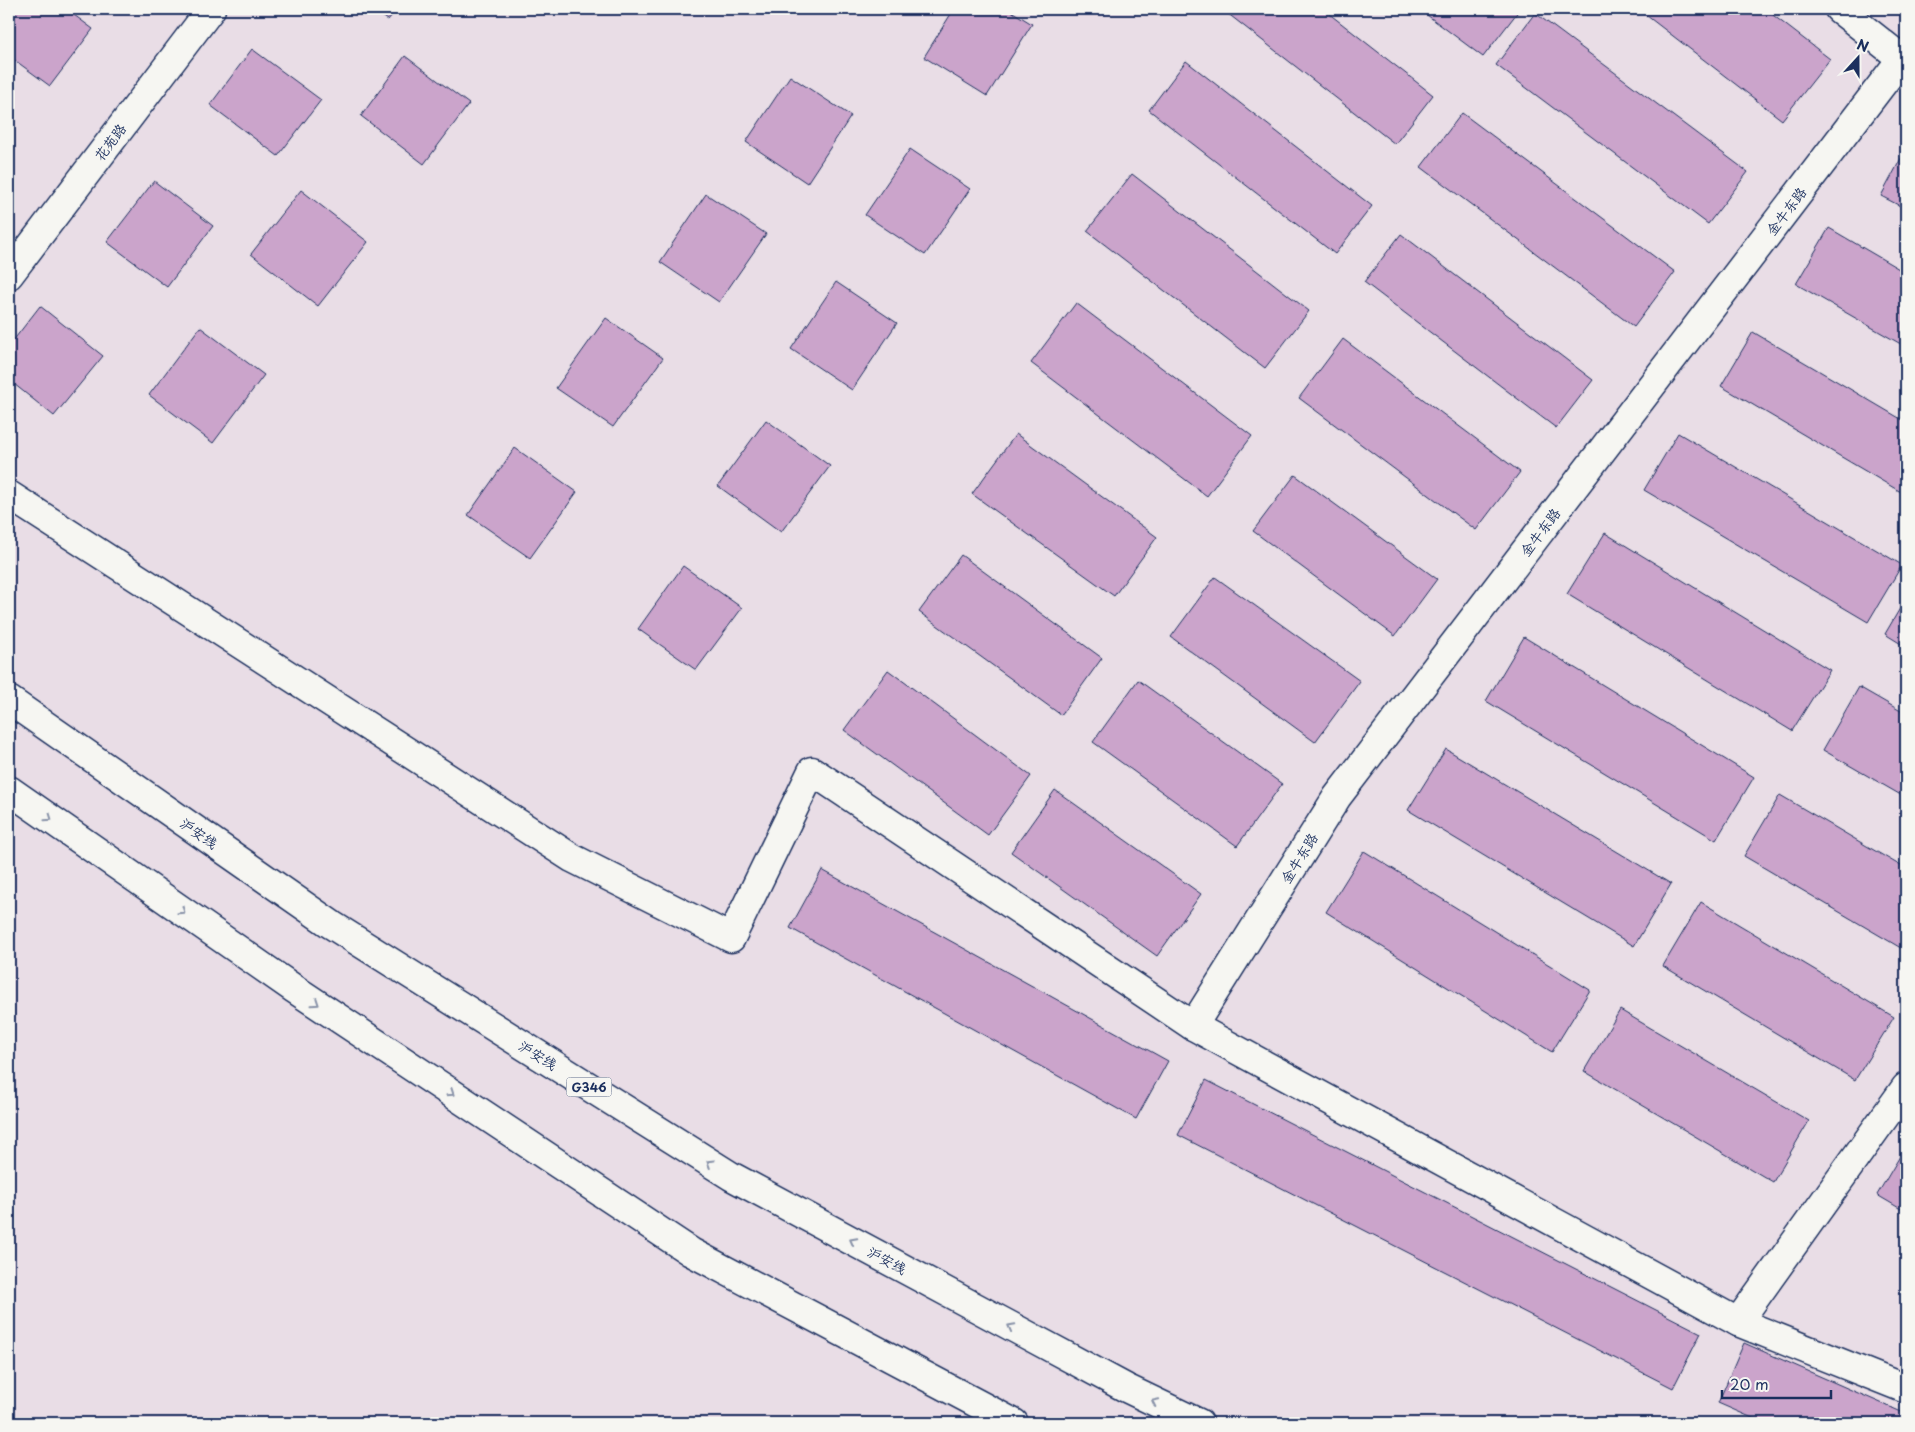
<svg xmlns="http://www.w3.org/2000/svg" width="1915" height="1432" viewBox="0 0 1915 1432" font-family="'Playpen Sans','LXGW WenKai TC',sans-serif">
<style>
.building{fill:#cba4cb;stroke:#1b2f5e}
.lines{fill:none;stroke-linecap:round;stroke-linejoin:round}
.minor-casing{stroke:#1b2f5e;stroke-width:31}
.highway-casing{stroke:#1b2f5e;stroke-width:31}
.minor{stroke:#f6f6f2;stroke-width:28}
.highway{stroke:#f6f6f2;stroke-width:28}
.oneway{stroke:#8892a8}
.labels{text-anchor:middle;dominant-baseline:central;stroke-width:4;stroke-linejoin:round;paint-order:stroke}
.shield{fill:#f6f6f2;stroke:#5d6b8a;stroke-width:1}
.shield-label{font-size:12px;font-weight:bold;fill:#1b2f5e}
.street-label{font-size:14px;fill:#1b2f5e;stroke:#f6f6f2}
</style>
<rect width="100%" height="100%" fill="#e9dde6"/>
<filter id="ink" filterUnits="userSpaceOnUse"><feTurbulence type="fractalNoise" baseFrequency=".02" numOctaves="2"/><feDisplacementMap in="SourceGraphic" scale="10" xChannelSelector="R" yChannelSelector="G"/><feConvolveMatrix kernelMatrix="1 2 1 2 8 2 1 2 1" color-interpolation-filters="sRGB"/></filter>
<g filter="url(#ink)">
<g class="building">
<polygon points="9,9 66,9 93,29 50,86 9,56"/>
<polygon points="372,9 397,9 388,20"/>
<polygon points="954,9 1008,9 1032,24 987,96 924,57"/>
<polygon points="1222,9 1323,9 1433,95 1395,144"/>
<polygon points="1419,9 1520,9 1483,57"/>
<polygon points="1638,9 1765,9 1830,59 1782,120"/>
<polygon points="1535,13 1748,172 1708,224 1496,65"/>
<polygon points="252,49 321,100 278,156 210,105"/>
<polygon points="405,56 469,104 424,164 361,116"/>
<polygon points="1186,61 1372,206 1335,254 1149,110"/>
<polygon points="790,76 851,116 807,183 746,142"/>
<polygon points="1462,113 1675,272 1634,327 1421,167"/>
<polygon points="910,149 970,189 925,255 865,215"/>
<polygon points="1906,149 1906,209 1881,196"/>
<polygon points="1132,174 1309,311 1265,368 1087,231"/>
<polygon points="154,181 213,226 167,287 107,242"/>
<polygon points="301,190 368,242 318,306 251,254"/>
<polygon points="706,194 766,234 719,302 660,262"/>
<polygon points="1829,228 1906,273 1906,347 1796,284"/>
<polygon points="1401,234 1593,380 1556,428 1364,282"/>
<polygon points="836,282 897,323 852,390 791,349"/>
<polygon points="1076,303 1252,436 1207,496 1031,363"/>
<polygon points="40,306 103,356 54,416 9,380 9,346"/>
<polygon points="606,318 663,358 613,427 556,388"/>
<polygon points="200,327 264,375 213,443 149,395"/>
<polygon points="1753,332 1906,422 1906,495 1721,386"/>
<polygon points="1343,339 1520,472 1476,530 1299,398"/>
<polygon points="766,420 830,466 781,532 718,486"/>
<polygon points="1678,433 1902,565 1868,622 1644,490"/>
<polygon points="1016,434 1157,537 1114,596 972,494"/>
<polygon points="515,448 577,492 530,558 468,515"/>
<polygon points="1295,475 1437,579 1395,636 1253,531"/>
<polygon points="1605,533 1830,670 1792,731 1567,594"/>
<polygon points="961,555 1102,658 1061,715 919,612"/>
<polygon points="683,566 742,608 696,670 638,629"/>
<polygon points="1215,577 1360,681 1315,742 1171,637"/>
<polygon points="1906,598 1906,647 1885,634"/>
<polygon points="1524,637 1754,777 1716,840 1486,701"/>
<polygon points="888,670 1031,776 988,835 844,730"/>
<polygon points="1138,680 1282,784 1237,846 1093,742"/>
<polygon points="1859,687 1906,714 1906,798 1823,750"/>
<polygon points="1446,749 1671,884 1634,946 1408,810"/>
<polygon points="1055,790 1201,894 1157,956 1011,852"/>
<polygon points="1780,795 1906,869 1906,951 1744,856"/>
<polygon points="1364,851 1590,990 1552,1052 1326,912"/>
<polygon points="822,870 1168,1061 1136,1119 790,928"/>
<polygon points="1701,902 1894,1017 1855,1080 1663,966"/>
<polygon points="1620,1010 1809,1121 1773,1182 1584,1071"/>
<polygon points="1206,1080 1701,1333 1673,1388 1178,1135"/>
<polygon points="1906,1146 1906,1212 1877,1195"/>
<polygon points="1744,1343 1906,1414 1906,1423 1764,1423 1718,1403"/>
</g>
<g class="lines">
<g class="minor-casing">
<g id="minor">
<polyline points="1839,9 1906,62"/>
<polyline points="9,275 211,9"/>
<polyline points="9,495 572,858 731,938 812,771 1193,1026 1738,1322 1906,1389"/>
<polyline points="1193,1026 1337,797 1906,53"/>
<polyline points="1738,1322 1906,1087"/>
</g>
</g>
<g class="highway-casing">
<g id="highway">
<polyline points="9,700 332,925 731,1176 1126,1388 1199,1423"/>
<polyline points="9,790 293,988 691,1252 1014,1423"/>
</g>
</g>
<use href="#minor" class="minor"/>
<use href="#highway" class="highway"/>
</g>
<defs><path id="oneway-chevron" d="M-2-3.5L2.5 0L-2 3.5" fill="none" stroke-width="1.6" stroke-linecap="round" stroke-linejoin="round" transform="scale(1.25)"/></defs>
<g class="oneway">
<use href="#oneway-chevron" transform="translate(49 818) rotate(35)"/>
<use href="#oneway-chevron" transform="translate(182 911) rotate(35)"/>
<use href="#oneway-chevron" transform="translate(316 1003) rotate(34)"/>
<use href="#oneway-chevron" transform="translate(451 1093) rotate(34)"/>
<use href="#oneway-chevron" transform="translate(710 1163) rotate(-148)"/>
<use href="#oneway-chevron" transform="translate(853 1241) rotate(-152)"/>
<use href="#oneway-chevron" transform="translate(1011 1327) rotate(-152)"/>
<use href="#oneway-chevron" transform="translate(1155 1402) rotate(-154)"/>
</g>
</g>
<g class="labels">
<rect class="shield" x="566.5" y="1077.5" width="45" height="19" rx="4"/>
<g class="shield-label">
<text x="589" y="1087">G346</text>
</g>
<g class="street-label">
<text transform="translate(110 142) rotate(-53)">花苑路</text>
<text transform="translate(1786 211) rotate(-53)">金牛东路</text>
<text transform="translate(1540 532) rotate(-53)">金牛东路</text>
<text transform="translate(199 833) rotate(35)">沪安线</text>
<text transform="translate(1299 858) rotate(-58)">金牛东路</text>
<text transform="translate(538 1055) rotate(32)">沪安线</text>
<text transform="translate(887 1260) rotate(28)">沪安线</text>
</g>
</g>
<rect width="1915" height="1432" fill="none" stroke="#f6f6f2" stroke-width="30"/>
<rect x="15" y="15" width="1885" height="1402" fill="none" stroke="#1b2f5e" stroke-width="2" filter="url(#ink)"/>
<g transform="translate(1858 58) rotate(21)" stroke="#f6f6f2" stroke-width="4" paint-order="stroke">
<path d="M0-4L9 19L0 12L-9 19Z" fill="#1b2f5e"/>
<text y="-8" font-size="14" font-weight="bold" text-anchor="middle" fill="#1b2f5e">N</text>
</g>
<path d="M1722 1390v8h109v-8" fill="none" stroke="#1b2f5e" stroke-width="2.5"/>
<text x="1730" y="1390" font-size="15" fill="#1b2f5e" stroke="#f6f6f2" stroke-width="4" paint-order="stroke">20 m</text>
</svg>
